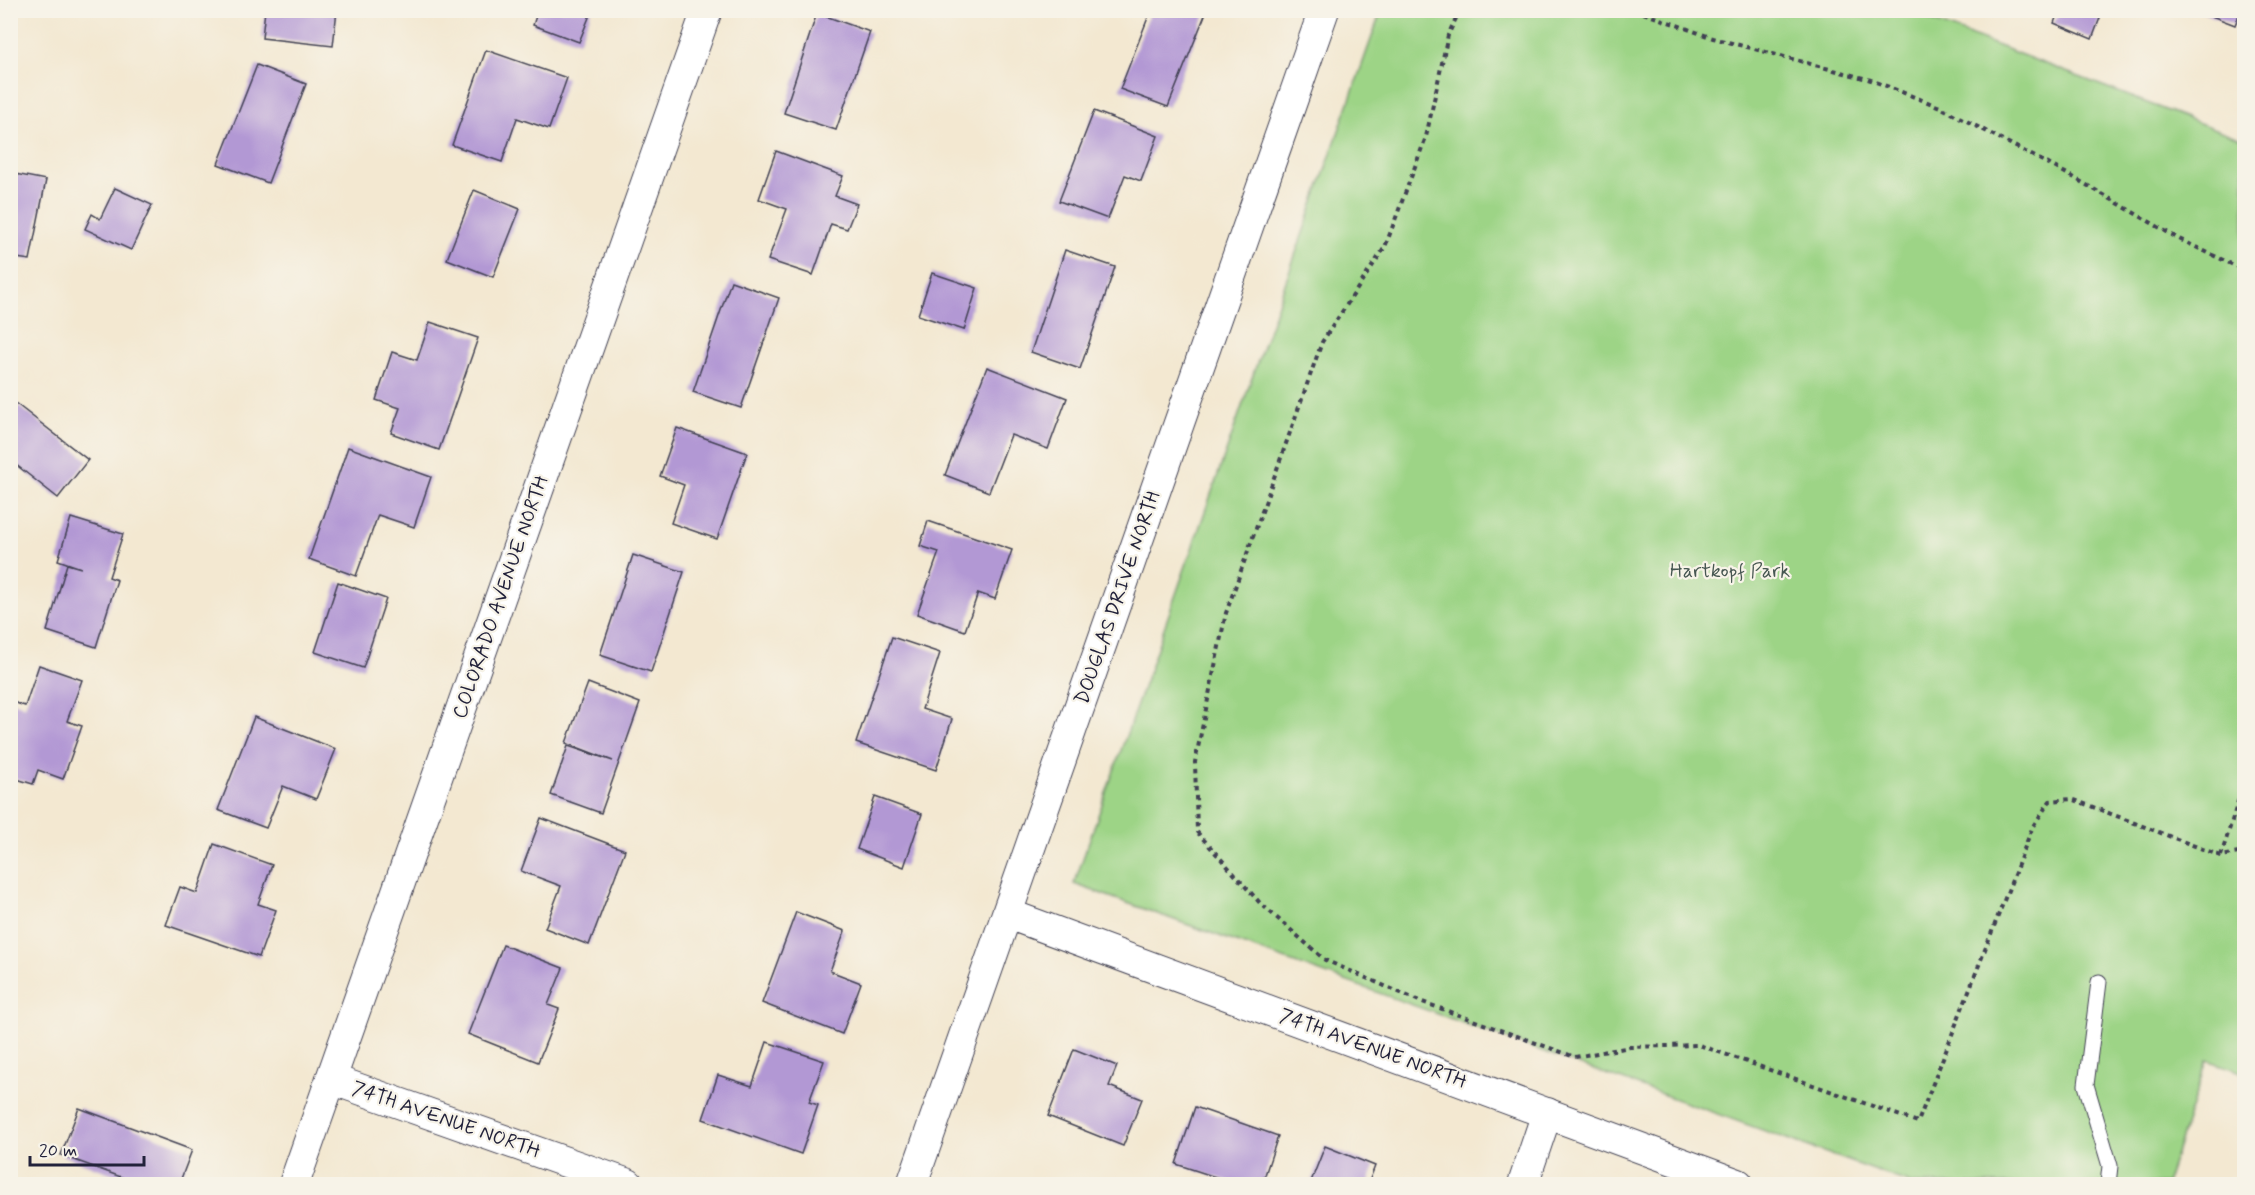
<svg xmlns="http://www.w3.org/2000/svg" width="2255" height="1195" viewBox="0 0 2255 1195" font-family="Mynerve,sans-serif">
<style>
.green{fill:#9dd486;stroke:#607b60;stroke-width:1.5}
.building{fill:#b298d4}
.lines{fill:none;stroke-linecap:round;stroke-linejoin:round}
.lane-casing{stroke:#414052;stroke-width:17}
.street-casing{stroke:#414052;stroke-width:32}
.path{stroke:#414052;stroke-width:4;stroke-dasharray:4.5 4.5;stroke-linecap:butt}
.lane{stroke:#fff;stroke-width:15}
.street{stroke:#fff;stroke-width:30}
.labels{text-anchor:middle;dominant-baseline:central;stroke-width:4.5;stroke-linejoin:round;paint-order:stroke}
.park-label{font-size:20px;fill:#475752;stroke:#f7f3e8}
.street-label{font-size:20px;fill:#22223b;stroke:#f7f3e8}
</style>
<rect width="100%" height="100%" fill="#f7f3e8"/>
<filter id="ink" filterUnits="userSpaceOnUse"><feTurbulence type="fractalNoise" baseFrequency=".0167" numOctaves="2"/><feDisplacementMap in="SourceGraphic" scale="12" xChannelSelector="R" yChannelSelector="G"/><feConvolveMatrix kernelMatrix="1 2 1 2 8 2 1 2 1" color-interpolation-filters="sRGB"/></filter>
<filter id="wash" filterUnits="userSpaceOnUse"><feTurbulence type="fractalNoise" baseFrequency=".008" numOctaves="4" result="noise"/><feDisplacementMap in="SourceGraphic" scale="24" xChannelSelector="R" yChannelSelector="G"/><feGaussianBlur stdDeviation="1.35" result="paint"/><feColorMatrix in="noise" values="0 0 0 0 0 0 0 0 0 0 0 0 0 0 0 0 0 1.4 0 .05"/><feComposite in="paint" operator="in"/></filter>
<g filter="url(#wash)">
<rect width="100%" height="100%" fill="#f3e8d1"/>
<polygon class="green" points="1381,11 1907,11 2244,140 2244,1073 2207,1060 2166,1184 1913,1184 1074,884"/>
<g id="blocks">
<g class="building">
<polygon points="265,10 337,10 333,46 262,38"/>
<polygon points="538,10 592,10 579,42 533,25"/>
<polygon points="1151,10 1207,10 1168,107 1120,89"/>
<polygon points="2059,10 2103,10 2092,39 2054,23"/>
<polygon points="2196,10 2241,10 2235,25"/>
<polygon points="817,13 870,32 836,130 784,113"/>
<polygon points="486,50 567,78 549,129 517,118 502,162 452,145"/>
<polygon points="257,65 306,84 268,183 218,164"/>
<polygon points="1094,111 1158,136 1141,181 1125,175 1108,219 1059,201"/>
<polygon points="776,151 843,176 835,196 857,204 847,229 831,224 813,275 768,260 787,209 759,199"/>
<polygon points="10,173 46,180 30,260 10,257"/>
<polygon points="115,188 152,205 131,250 85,229 92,214 100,219"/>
<polygon points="474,190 520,209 493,277 447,259"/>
<polygon points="1065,250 1115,267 1080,369 1031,352"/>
<polygon points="932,273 977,288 964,330 918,315"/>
<polygon points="731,281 779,298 741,408 693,392"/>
<polygon points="430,322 478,338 439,450 391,433 400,408 376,400 392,352 417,360"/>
<polygon points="987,367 1067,398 1048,449 1011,435 989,492 945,475"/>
<polygon points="10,399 88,460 58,498 10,460"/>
<polygon points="677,428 747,453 717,539 671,523 684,485 660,476"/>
<polygon points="348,447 431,477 414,527 378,515 356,576 309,559"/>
<polygon points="71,518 123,534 109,577 117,580 96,647 47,631 67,564 81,568 58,560"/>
<polygon points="928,521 1012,550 995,599 978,593 965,631 917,614 939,552 920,546"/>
<polygon points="633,555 684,572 651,672 600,655"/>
<polygon points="338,582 386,599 363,668 315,652"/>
<polygon points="892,637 940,653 922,709 952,719 936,770 856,743"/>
<polygon points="39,665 82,680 67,721 82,726 63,779 38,770 33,784 10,777 10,701 25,706"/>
<polygon points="588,683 640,703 601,813 551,795 568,746 613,761 566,743"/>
<polygon points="254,717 336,749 316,799 283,786 266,828 218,810"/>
<polygon points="875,797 922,814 904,867 857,849"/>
<polygon points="541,818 625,850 589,945 545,928 561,886 521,871"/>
<polygon points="214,844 272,865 258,904 276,910 259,957 166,925 180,887 197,893"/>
<polygon points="796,912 845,931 830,971 861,983 842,1034 762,1003"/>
<polygon points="503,945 563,968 548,1005 559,1009 538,1062 468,1034"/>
<polygon points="767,1042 824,1061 809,1102 818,1105 801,1154 703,1119 718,1075 752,1086"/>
<polygon points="1074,1049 1117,1066 1109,1086 1142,1099 1123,1146 1048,1116"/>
<polygon points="1195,1107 1278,1136 1262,1184 1237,1184 1176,1164"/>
<polygon points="79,1108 192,1150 179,1184 140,1184 61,1155"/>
<polygon points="1325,1146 1375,1166 1368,1184 1310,1184"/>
</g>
</g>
</g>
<g filter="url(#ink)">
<use href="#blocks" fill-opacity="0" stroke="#414052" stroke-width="1.5"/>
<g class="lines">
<g class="lane-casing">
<polyline id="lane" points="2099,982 2086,1085 2110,1166 2108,1184"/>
</g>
<g class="street-casing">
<g id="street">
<polyline points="1008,914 1738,1184"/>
<polyline points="331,1079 628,1184"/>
<polyline points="294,1184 707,10"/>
<polyline points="912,1184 1324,10"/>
<polyline points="1523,1184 1547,1113"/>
</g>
</g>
<g class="path">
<polyline points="1460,10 1448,35 1426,137 1385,247 1322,342 1226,613 1195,762 1197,832 1260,903 1325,960 1417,1000 1575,1057 1630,1047 1699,1045 1918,1122 2033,826 2050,801 2072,799 2221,856 2244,852"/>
<polyline points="1635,10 1713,38 1871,80 1940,107 2073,177 2179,239 2244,270"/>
<polyline points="2221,856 2244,782"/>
</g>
<use href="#lane" class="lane"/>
<use href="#street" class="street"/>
</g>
</g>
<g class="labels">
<g class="park-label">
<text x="1730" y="571">Hartkopf Park</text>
</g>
<g class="street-label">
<text transform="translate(501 597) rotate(-71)">COLORADO AVENUE NORTH</text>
<text transform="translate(1118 598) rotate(-71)">DOUGLAS DRIVE NORTH</text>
<text transform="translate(1373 1049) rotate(20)">74TH AVENUE NORTH</text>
<text transform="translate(446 1120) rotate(19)">74TH AVENUE NORTH</text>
</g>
</g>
<rect width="2255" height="1195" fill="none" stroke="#f7f3e8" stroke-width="36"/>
<path d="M30 1156v9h114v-9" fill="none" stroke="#22223b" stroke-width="3"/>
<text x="39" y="1156" font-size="18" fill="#22223b" stroke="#f7f3e8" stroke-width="4.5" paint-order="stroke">20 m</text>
</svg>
